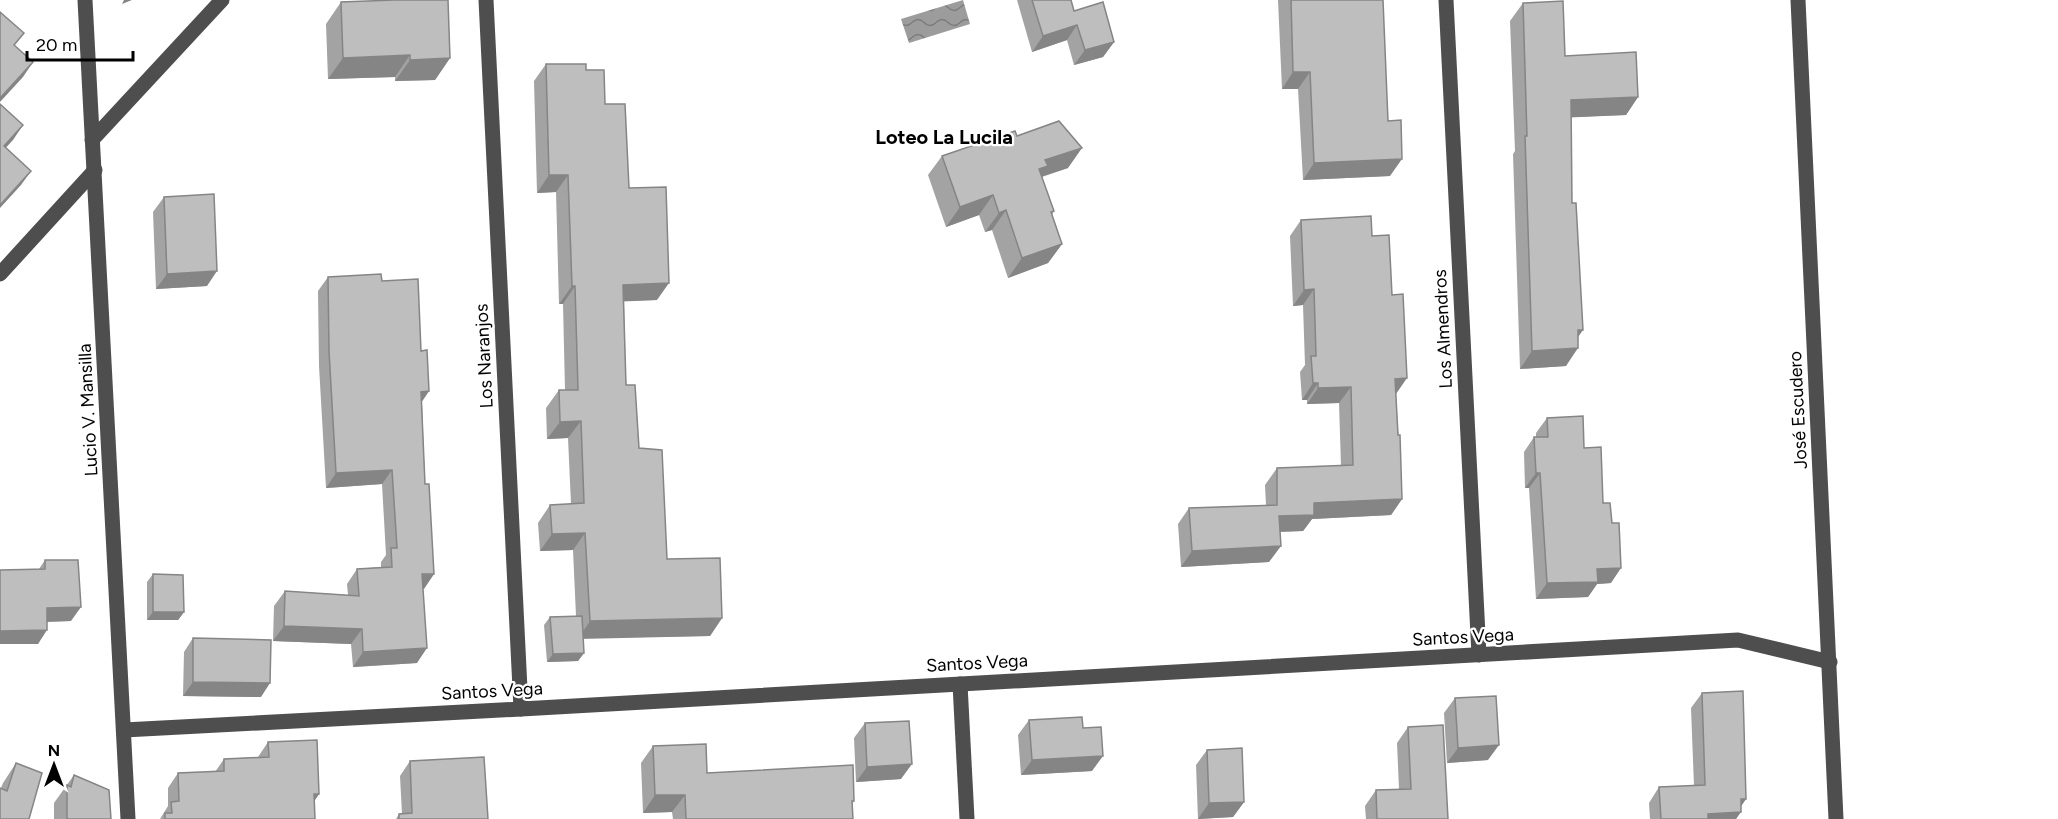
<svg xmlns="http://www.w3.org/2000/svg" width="2058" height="819" viewBox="0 0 2058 819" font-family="Figtree,sans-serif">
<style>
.water{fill:url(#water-waves)}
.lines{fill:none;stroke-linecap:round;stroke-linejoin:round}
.minor{stroke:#4e4e4e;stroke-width:15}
.wall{fill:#a3a3a3}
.shaded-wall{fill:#858585}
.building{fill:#bebebe;stroke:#858585;stroke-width:1.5}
.labels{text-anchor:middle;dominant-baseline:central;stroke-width:4.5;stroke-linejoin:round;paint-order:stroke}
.street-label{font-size:18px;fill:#000;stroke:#fff}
.neighbourhood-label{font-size:20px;font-weight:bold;fill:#000;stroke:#fff}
</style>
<defs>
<pattern id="water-waves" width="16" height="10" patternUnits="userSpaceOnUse" patternTransform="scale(1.5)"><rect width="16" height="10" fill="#9c9c9c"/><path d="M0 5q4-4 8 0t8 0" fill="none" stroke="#7d7d7d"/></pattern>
</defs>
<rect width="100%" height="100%" fill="#fff"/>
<polygon class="water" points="963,0 970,24 909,43 901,19"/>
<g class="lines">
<g class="minor">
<polyline points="85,0 128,819"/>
<polyline points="486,0 521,709"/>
<polyline points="1446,0 1479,655"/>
<polyline points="1798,0 1836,819"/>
<polyline points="92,140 222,0"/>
<polyline points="0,274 95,170"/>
<polyline points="960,684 967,819"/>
<polyline points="124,730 521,709 1738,640 1830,662"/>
</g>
</g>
<g class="wall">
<polygon points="378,0 448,0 450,58 435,80 395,81 395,77 328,79 326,24 341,2 378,1"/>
<polygon points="1017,0 1071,0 1074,11 1114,42 1103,57 1074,65 1067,40 1032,52"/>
<polygon points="1278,0 1383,0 1390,176 1303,180 1298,89 1282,89"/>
<polygon points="1523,3 1565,56 1638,97 1626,115 1571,117 1572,203 1578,337 1566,366 1520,369 1513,154 1515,151 1510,21"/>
<polygon points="546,64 586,70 605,104 629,188 657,300 624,301 626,385 639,448 667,559 722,618 710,636 583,638 584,653 578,661 547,662 544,625 550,617 576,616 573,550 540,551 538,523 550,505 571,504 568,438 547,439 546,408 559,390 565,390 563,304 559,304 556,192 537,193 534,81"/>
<polygon points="1017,136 1068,168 1042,177 1054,211 1052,215 1062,244 1048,263 1008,278 992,230 985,232 979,215 946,227 928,175 942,156"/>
<polygon points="164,197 207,286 156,289 153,212"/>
<polygon points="1301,220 1372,236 1396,394 1402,499 1391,515 1312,519 1303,531 1280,532 1269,562 1181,567 1178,524 1189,508 1266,505 1265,485 1277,468 1341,466 1339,403 1307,404 1307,400 1302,400 1300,372 1305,365 1303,305 1293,306 1290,236"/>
<polygon points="328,277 382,281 421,351 429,391 422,401 425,484 434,574 423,589 417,663 353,667 351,644 273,641 274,606 285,591 348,595 347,584 357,569 381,567 381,562 386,555 382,484 326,488 319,366 318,291"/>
<polygon points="1547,418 1584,448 1603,503 1611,583 1597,584 1588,597 1536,599 1529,488 1525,488 1524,452 1534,437 1536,437 1536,433"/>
<polygon points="45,560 71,621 47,622 38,644 39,569"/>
<polygon points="153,574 184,612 178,620 147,620 147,582"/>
<polygon points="193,638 261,697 183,696 184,652"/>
<polygon points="1702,693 1746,799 1741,806 1736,819 1650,819 1649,803 1659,787 1694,786 1691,708"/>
<polygon points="1455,698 1488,760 1447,763 1444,713"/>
<polygon points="1029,720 1083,728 1092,771 1021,775 1018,735"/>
<polygon points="865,723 901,779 856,782 854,738"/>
<polygon points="1408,727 1448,819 1366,819 1365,806 1376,790 1399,789 1397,743"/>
<polygon points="268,742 319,794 314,801 315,819 160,819 168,806 168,788 178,773 215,772 224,759 258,757"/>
<polygon points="653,746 707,773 854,801 852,804 853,819 673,819 672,812 643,813 641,763"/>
<polygon points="1207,750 1244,802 1233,817 1198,819 1196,765"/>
<polygon points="410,761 488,819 396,819 399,814 402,814 400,776"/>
<polygon points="16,763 29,819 1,788 3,783"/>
<polygon points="74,775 111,819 54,819 54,803"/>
</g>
<g class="shaded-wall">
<polygon points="124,0 132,0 122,4"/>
<polygon points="1077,25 1067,40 1032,52 1043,36"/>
<polygon points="1114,42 1103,57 1074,65 1085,50"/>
<polygon points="410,55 395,77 328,79 343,58"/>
<polygon points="450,58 435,80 395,81 410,60"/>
<polygon points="33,62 23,77 0,102 0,98"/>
<polygon points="1293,72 1310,72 1298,89 1282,89"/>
<polygon points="1638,97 1626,115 1558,118 1571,100"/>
<polygon points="23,125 13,140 0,154 4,146"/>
<polygon points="1082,148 1068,168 1040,177 1025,189 1045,160"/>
<polygon points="1402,159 1390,176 1303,180 1314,163"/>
<polygon points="31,171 21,185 0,208 0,205"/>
<polygon points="549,175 568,175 556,192 537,193"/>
<polygon points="993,195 979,215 946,227 960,207"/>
<polygon points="1006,210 992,230 985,232 999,213"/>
<polygon points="1062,244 1048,263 1008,278 1022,258"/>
<polygon points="217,271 207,286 156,289 167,274"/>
<polygon points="669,283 657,300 611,302 623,285"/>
<polygon points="572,286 575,286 563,304 559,304"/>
<polygon points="1314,289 1303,305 1293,306 1304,290"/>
<polygon points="1578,330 1583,330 1571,347"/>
<polygon points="1578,348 1566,366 1520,369 1532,351"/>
<polygon points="1407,378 1396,394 1395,379"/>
<polygon points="1313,383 1318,383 1307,400 1302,400"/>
<polygon points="1351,387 1339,403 1307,404 1318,388"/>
<polygon points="429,391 419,406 421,392"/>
<polygon points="581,421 568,438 547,439 560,422"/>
<polygon points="392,470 382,484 326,488 336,473"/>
<polygon points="1536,473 1540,473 1529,488 1525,488"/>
<polygon points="1402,499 1391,515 1312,519 1303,531 1267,532 1279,516 1314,503"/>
<polygon points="585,533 573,550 540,551 552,534"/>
<polygon points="1281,546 1269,562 1181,567 1192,551"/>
<polygon points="1621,568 1611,583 1597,584 1588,597 1536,599 1547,583 1597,569"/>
<polygon points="422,574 434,574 424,589 412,589"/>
<polygon points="81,607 71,621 37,622 47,608"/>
<polygon points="153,612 184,612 178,620 147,620"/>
<polygon points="722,618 710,636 578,639 590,621"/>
<polygon points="284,626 362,629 351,644 273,641"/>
<polygon points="47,630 38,644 0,644 0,631"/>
<polygon points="427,648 417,663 353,667 363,652"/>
<polygon points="584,653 578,661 547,662 553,654"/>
<polygon points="193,682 270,683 261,697 183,696"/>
<polygon points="1499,745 1488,760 1447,763 1458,748"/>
<polygon points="1103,756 1092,771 1021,775 1032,760"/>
<polygon points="912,764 901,779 856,782 867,767"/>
<polygon points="314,794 319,794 309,809"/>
<polygon points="655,795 685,795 672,812 643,813"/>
<polygon points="1741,799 1746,799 1737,812 1741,812 1736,819 1704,819 1708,814"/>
<polygon points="1244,802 1233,817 1198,819 1209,803"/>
</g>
<g class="building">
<polygon points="394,0 448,0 450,58 410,60 410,55 343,58 341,2"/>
<polygon points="1032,0 1071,0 1074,11 1103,2 1114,42 1085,50 1077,25 1043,36"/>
<polygon points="1291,0 1383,0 1388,121 1401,120 1402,159 1314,163 1310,72 1293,72"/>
<polygon points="1563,1 1565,56 1636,52 1638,97 1571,100 1572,203 1576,203 1583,330 1578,330 1578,348 1532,351 1525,136 1527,136 1523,3"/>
<polygon points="0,12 24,33 14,45 33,62 0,98"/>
<polygon points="546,64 586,64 586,70 604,70 605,104 625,104 629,188 666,187 669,283 623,285 626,385 635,385 639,448 662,450 667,559 720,558 722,618 590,621 585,533 552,534 550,505 584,503 581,421 560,422 559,390 578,390 575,286 572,286 568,175 549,175"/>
<polygon points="0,104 23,125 4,146 31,171 0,205"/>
<polygon points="1059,121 1082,148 1045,160 1048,166 1039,169 1054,211 1051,212 1062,244 1022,258 1006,210 999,213 993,195 960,207 942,156 1015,131 1017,136"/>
<polygon points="214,194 217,271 167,274 164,197"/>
<polygon points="1371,216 1372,236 1389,235 1392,295 1403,294 1407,378 1395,379 1398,435 1400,435 1402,499 1314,503 1314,515 1279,516 1281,546 1192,551 1189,508 1277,505 1277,468 1353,465 1351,387 1318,388 1318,383 1313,383 1311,356 1316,356 1314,289 1304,290 1301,220"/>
<polygon points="381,274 382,281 418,279 421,351 427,350 429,391 421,392 425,484 429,484 434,574 422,574 427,648 363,652 362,629 284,626 285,591 359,596 357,569 392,567 391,548 397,548 392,470 336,473 329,351 328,277"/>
<polygon points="1583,416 1584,448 1601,447 1603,503 1610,503 1612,523 1619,523 1621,568 1597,569 1598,582 1547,583 1540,473 1536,473 1534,437 1548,437 1547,418"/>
<polygon points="45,560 78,560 81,607 47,608 47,630 0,631 0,570 45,569"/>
<polygon points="153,574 183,575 184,612 153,612"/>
<polygon points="582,616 584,653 553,654 550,617"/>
<polygon points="193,638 271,640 270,683 193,682"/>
<polygon points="1743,691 1746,799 1741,799 1741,812 1708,814 1708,819 1661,819 1659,787 1705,785 1702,693"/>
<polygon points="1496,696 1499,745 1458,748 1455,698"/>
<polygon points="1082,717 1083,728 1101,727 1103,756 1032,760 1029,720"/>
<polygon points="909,721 912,764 867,767 865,723"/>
<polygon points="1443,725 1448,819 1377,819 1376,790 1411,789 1408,727"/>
<polygon points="317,740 319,794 314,794 315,819 165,819 165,813 172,813 171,802 179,801 178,773 224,771 224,759 269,757 268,742"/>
<polygon points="706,744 707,773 853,765 854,801 852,801 853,819 686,819 685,795 655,795 653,746"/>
<polygon points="1242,748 1244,802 1209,803 1207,750"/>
<polygon points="484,757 488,819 399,819 399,814 412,813 410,761"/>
<polygon points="16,763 42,773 29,819 0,819 0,788 7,791"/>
<polygon points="74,775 109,790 111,819 67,819 67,785 71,787"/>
</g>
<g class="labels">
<g class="street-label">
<text transform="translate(1443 329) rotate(-93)">Los Almendros</text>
<text transform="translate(484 356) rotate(-93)">Los Naranjos</text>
<text transform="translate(88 410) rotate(-93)">Lucio V. Mansilla</text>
<text transform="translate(1798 410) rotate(-93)">José Escudero</text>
<text transform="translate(1463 637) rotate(-3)">Santos Vega</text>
<text transform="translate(977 663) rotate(-3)">Santos Vega</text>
<text transform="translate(492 691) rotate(-3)">Santos Vega</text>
</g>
<g class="neighbourhood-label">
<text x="944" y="137">Loteo La Lucila</text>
</g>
</g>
<g transform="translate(54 765)" stroke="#ffffff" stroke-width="4.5" paint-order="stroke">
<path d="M0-4.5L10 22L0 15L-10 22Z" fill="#000000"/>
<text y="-9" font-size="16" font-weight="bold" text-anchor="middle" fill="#000000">N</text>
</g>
<path d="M27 51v9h106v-9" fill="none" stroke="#000000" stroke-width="3"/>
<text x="36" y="51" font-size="18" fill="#000000" stroke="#ffffff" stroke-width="4.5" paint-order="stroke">20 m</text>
</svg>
